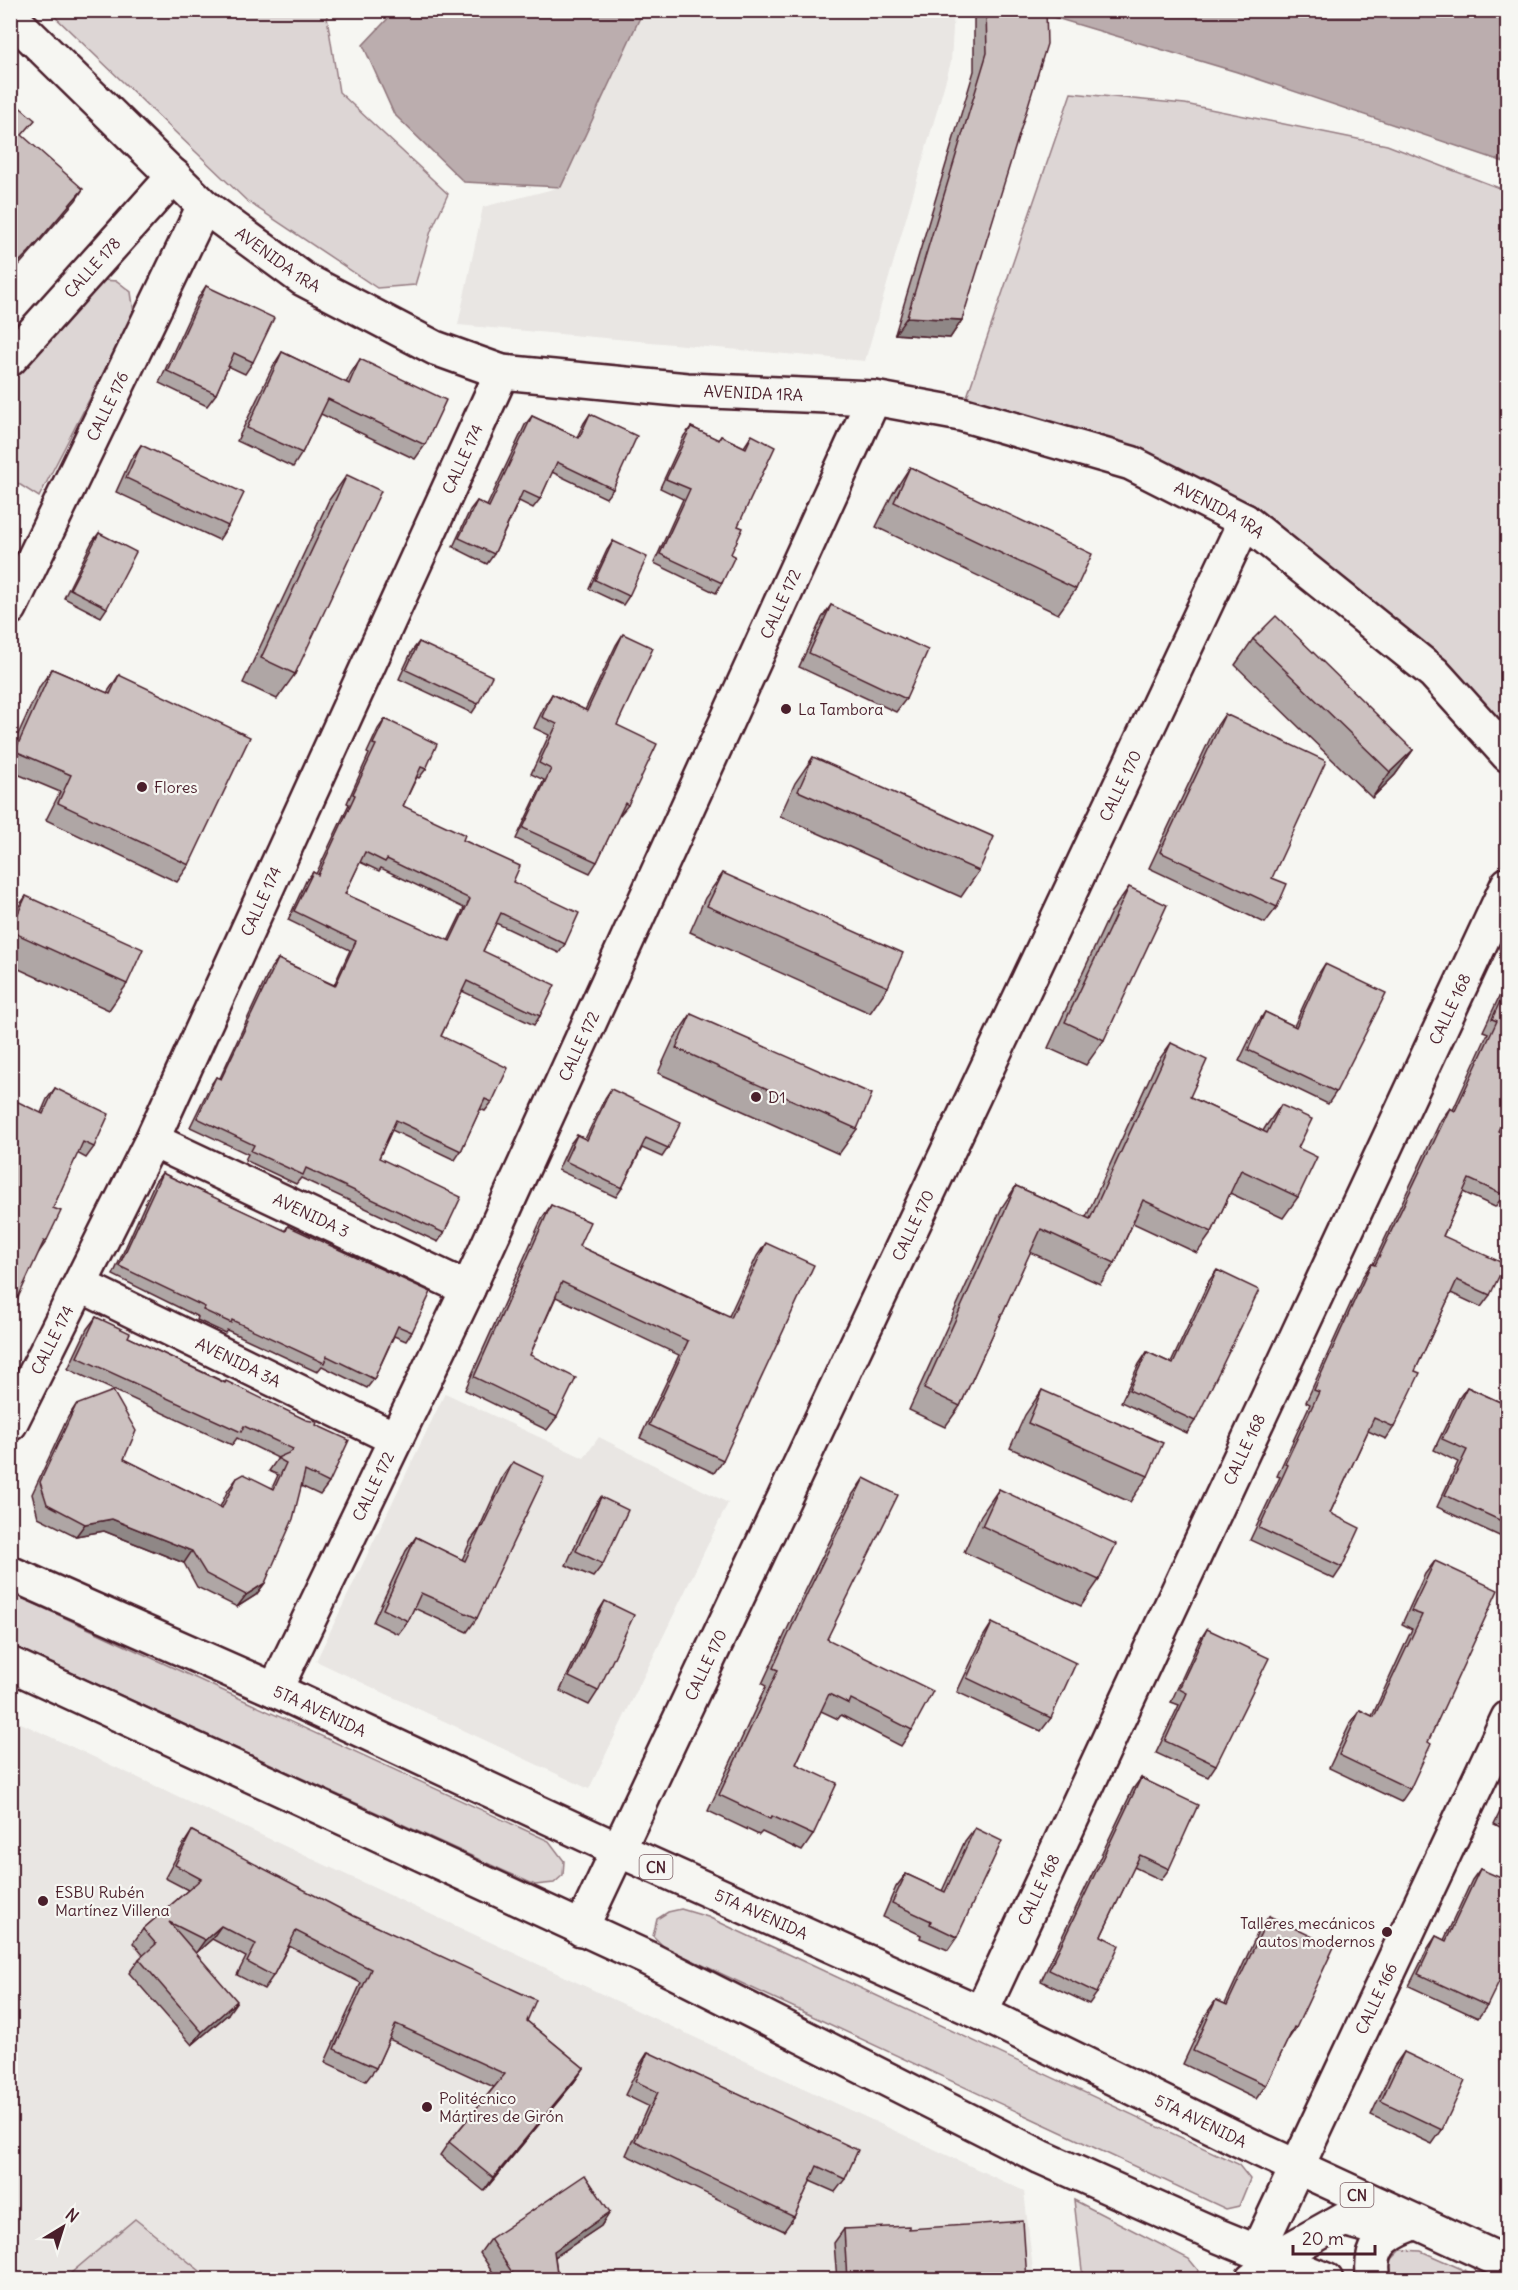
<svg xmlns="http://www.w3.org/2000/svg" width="1518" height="2290" viewBox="0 0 1518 2290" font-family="Delius,sans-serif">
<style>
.built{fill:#e9e6e3}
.green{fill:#ddd6d5;stroke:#947a80;stroke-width:1.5}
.water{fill:#bbadae;stroke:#8e747a;stroke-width:1.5}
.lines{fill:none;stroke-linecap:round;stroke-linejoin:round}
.minor-casing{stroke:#4a1f2b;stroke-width:38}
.tertiary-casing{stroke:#4a1f2b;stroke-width:38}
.trunk-casing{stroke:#4a1f2b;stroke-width:38}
.minor{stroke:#f6f6f2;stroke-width:33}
.tertiary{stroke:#f6f6f2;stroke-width:33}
.trunk{stroke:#f6f6f2;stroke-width:33}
.wall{fill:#afa6a5;stroke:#4a1f2b;stroke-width:1.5;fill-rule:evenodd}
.shaded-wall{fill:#8f8786;stroke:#4a1f2b;stroke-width:1.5}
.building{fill:#ccc1c0;stroke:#4a1f2b;stroke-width:1.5;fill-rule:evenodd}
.poi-dot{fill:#4a1f2b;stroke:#f6f6f2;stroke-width:2}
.labels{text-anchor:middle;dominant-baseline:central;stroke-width:4.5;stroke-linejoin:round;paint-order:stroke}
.shield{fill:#f6f6f2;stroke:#7e6067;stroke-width:1.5}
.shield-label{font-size:15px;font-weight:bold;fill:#4a1f2b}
.street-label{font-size:16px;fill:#4a1f2b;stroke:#f6f6f2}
.poi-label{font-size:16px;fill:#4a1f2b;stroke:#f6f6f2;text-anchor:start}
</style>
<rect width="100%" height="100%" fill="#f6f6f2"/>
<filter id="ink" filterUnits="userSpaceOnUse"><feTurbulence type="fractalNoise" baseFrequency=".0167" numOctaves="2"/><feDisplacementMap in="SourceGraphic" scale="12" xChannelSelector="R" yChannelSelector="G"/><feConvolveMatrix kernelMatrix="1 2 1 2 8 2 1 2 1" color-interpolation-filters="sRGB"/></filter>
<g filter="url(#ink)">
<g class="built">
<polygon points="643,11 954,11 951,62 865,361 458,325 483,207 561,187"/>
<polygon points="445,1393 584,1458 599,1437 728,1503 589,1789 316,1661"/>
<polygon points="10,1718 1024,2191 1034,2279 11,2279"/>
</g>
<g class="green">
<polygon points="49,11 326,11 339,92 448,194 431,231 415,285 377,288 247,201"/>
<polygon points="1071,93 1185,104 1387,145 1507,191 1507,755 1245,521 961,414"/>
<polygon points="102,280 117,281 131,292 134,313 39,497 11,479 10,383 83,291"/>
<polygon points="11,1593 549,1841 564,1861 563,1875 554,1883 535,1885 11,1645"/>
<polygon points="681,1909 708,1917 1238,2164 1250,2179 1239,2206 1226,2209 664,1947 653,1936 657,1919 668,1912"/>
<polygon points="1074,2200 1189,2259 1198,2270 1196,2279 1083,2279"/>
<polygon points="135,2219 210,2279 64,2279"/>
<polygon points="1401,2250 1421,2251 1484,2279 1393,2280 1389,2276 1391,2260"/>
</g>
<g class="water">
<polygon points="1039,10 1507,11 1507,163 1237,72 1039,13"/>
<polygon points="395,11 395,10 643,11 561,187 464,182 394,114 363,45"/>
</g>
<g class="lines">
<g class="minor-casing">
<g id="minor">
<path id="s1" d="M10,359L174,176"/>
<path id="s2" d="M10,608L204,206"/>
<path id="s3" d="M152,1140L468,1289"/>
<path id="s4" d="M80,1285L396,1439"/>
<path id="s5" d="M10,1424L152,1140L502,372"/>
<path id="s6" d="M275,1690L468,1289L874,398"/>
<path id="s7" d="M981,2013L1508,884"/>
<path id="s8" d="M1257,2252L1508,1718"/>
</g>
</g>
<g class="tertiary-casing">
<g id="tertiary">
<path id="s9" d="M10,16L204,206L303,279L435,348L502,372L687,390L874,398L961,414L1131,463L1245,521L1434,673L1508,755"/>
<path id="s10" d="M581,1929L1245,521"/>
<polyline points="1252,2280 1279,2260"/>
</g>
</g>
<g class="trunk-casing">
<g id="trunk">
<path id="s11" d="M10,1573L275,1690L619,1850L981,2013L1256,2148L1508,2264"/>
<polyline points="10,1664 647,1958 1041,2157 1216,2235 1326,2280"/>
<polyline points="1279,2260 1287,2251 1344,2219 1391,2232"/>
<path d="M1374,2280C1368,2249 1382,2235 1409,2225"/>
</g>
</g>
<use href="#minor" class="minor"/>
<use href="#tertiary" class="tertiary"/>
<use href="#trunk" class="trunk"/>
</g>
<g class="wall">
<polygon points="974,10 1046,10 962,320 950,338 895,334 974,71"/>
<polygon points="206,286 253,362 245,374 228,366 216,394 207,406 159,383 198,298"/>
<polygon points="282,352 346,383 351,373 360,359 425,445 415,459 321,414 302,453 293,467 237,441 273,366"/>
<polygon points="590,414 613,489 606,498 552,472 540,499 533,508 519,501 494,554 487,564 453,547 470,510 477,501 487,506 525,425 532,416 577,437 584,423"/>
<polygon points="691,427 718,440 721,436 744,447 752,435 738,526 722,583 716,593 654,563 683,499 660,488 684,436"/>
<polygon points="141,445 228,526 219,540 116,492 131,459"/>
<polygon points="910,467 1076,589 1058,614 876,527 893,493"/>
<polygon points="347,475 295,674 277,699 243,683 329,500"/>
<polygon points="99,533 107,608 101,617 64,598 92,542"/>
<polygon points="613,541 629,596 623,605 589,589 607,550"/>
<polygon points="831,605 906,699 896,712 799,667 822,618"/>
<polygon points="623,634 617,725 628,805 620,815 619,815 597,862 590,873 516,839 544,780 531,774 549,735 534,728 545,705 552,694 585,710 616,645"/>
<polygon points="1253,639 1413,750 1395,775 1372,798 1235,665"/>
<polygon points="419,642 478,704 472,713 399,679 412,651"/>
<polygon points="52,669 107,693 119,675 189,865 177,882 46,820 60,792 10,771 10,752 40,686"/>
<polygon points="1225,714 1272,878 1277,907 1265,923 1149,868 1214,730"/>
<path d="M385,719L426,769L419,778L417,777L403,806L463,840L513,882L565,944L559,953L496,923L483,951L540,1016L534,1025L462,991L441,1036L492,1102L485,1111L480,1109L461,1151L455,1160L392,1130L379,1158L444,1233L438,1242L301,1178L296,1184L245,1160L248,1154L190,1127L210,1086L216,1077L220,1078L271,968L278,959L334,985L350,950L288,920L306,881L313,872L316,874L349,804L347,803L369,754L367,753L378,729ZM360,862L379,871L381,868L464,908L448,941L345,894Z"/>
<polygon points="813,757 979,871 961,897 780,816 795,783"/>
<polygon points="723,873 888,987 870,1013 690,932 705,898"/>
<polygon points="1129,887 1104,1040 1086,1065 1048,1048 1111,912"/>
<polygon points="26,896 127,984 109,1010 10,965 10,918"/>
<polygon points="1325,964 1336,1092 1328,1104 1239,1061 1257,1024 1265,1012 1294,1026 1317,976"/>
<polygon points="1508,978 1508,1111 1498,1131 1504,1195 1495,1207 1463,1192 1443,1236 1490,1295 1481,1307 1451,1293 1415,1371 1394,1427 1386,1439 1368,1431 1330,1513 1342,1567 1334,1579 1250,1540 1280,1477 1277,1476 1310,1404 1306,1402 1363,1276 1371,1264 1373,1264 1441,1120 1450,1108 1453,1110 1488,1033 1483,1031"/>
<polygon points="691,1014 857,1129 839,1154 658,1073 673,1040"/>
<polygon points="1171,1043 1190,1097 1263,1131 1266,1126 1281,1105 1298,1148 1298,1197 1283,1218 1230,1193 1212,1232 1197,1253 1133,1223 1115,1263 1100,1284 1030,1252 960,1406 945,1427 909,1410 1002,1207 1016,1186 1086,1217 1156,1064"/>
<polygon points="55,1088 94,1147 86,1158 77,1153 53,1208 46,1242 39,1252 41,1113 47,1099"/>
<polygon points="611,1089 668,1148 662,1157 642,1148 622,1188 616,1197 558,1170 570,1144 577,1135 585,1139 605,1098"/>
<polygon points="162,1173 285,1231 288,1226 412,1332 406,1341 394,1336 374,1379 367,1388 322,1366 317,1372 227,1330 225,1333 197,1320 198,1317 113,1275 155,1182"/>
<polygon points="551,1205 579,1246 729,1316 757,1256 766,1243 723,1460 714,1473 640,1438 679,1355 556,1297 530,1355 557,1417 547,1430 465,1390 542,1218"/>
<polygon points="1217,1270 1195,1421 1187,1433 1121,1402 1139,1364 1147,1352 1171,1363 1209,1281"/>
<polygon points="96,1317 128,1337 316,1425 329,1483 320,1495 301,1486 265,1583 256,1595 237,1607 197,1587 184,1563 104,1531 76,1536 38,1517 32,1494 68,1417 76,1405 124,1459 220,1507 228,1490 237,1478 272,1488 278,1475 269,1471 278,1458 237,1438 232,1445 68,1369 87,1329"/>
<polygon points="1508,1385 1508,1540 1437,1507 1458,1462 1434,1450 1459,1398 1467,1387 1500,1402"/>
<polygon points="1042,1390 1148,1476 1130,1502 1010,1448 1025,1415"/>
<polygon points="513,1462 477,1618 467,1632 414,1608 408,1621 398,1634 373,1622 406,1551 416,1537 462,1560 471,1540 478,1531 503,1476"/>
<polygon points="864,1478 827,1639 912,1730 901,1746 841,1715 838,1719 821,1711 796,1764 813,1835 802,1851 762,1832 759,1835 708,1811 766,1686 762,1684 796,1610 853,1494"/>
<polygon points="999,1489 1099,1580 1081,1606 964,1552 981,1515"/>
<polygon points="601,1497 603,1564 593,1577 566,1565 591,1511"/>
<polygon points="1435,1561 1428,1742 1410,1789 1401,1802 1329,1768 1350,1724 1360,1710 1372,1716 1412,1629 1402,1624 1425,1574"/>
<polygon points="605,1601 598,1691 589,1705 560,1691 596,1615"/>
<polygon points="992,1623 1051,1718 1041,1731 957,1692 983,1637"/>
<polygon points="1207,1629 1216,1765 1208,1777 1156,1753 1179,1705 1171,1702 1199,1641"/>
<polygon points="1141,1778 1169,1869 1161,1880 1134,1867 1101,1936 1097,1993 1089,2004 1041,1981 1133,1789"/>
<polygon points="1508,1796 1508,1831 1494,1824"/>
<polygon points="975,1828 957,1937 948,1950 920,1938 921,1935 883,1917 896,1887 906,1874 942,1891 965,1841"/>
<polygon points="192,1831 527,2021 584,2068 574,2082 484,2191 440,2155 449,2142 494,2087 389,2039 376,2068 366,2081 325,2062 361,1983 289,1946 273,1976 264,1989 237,1975 246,1957 212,1939 196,1953 228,2014 192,2045 129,1973 139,1959 143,1955 133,1943 143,1929 188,1890 165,1878 183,1845"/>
<polygon points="1480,1869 1487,2006 1478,2018 1409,1986 1428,1948 1436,1936 1444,1940 1472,1880"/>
<polygon points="1269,1916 1296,2028 1287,2041 1266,2085 1256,2099 1183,2064 1207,2013 1216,2000 1225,2004 1259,1930"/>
<polygon points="648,2052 845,2179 835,2192 810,2181 794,2217 784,2231 626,2155 648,2106 625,2095 639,2066"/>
<polygon points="1404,2052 1442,2130 1432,2144 1371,2115 1394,2066"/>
<polygon points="610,2212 601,2226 555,2257 558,2280 498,2280 480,2253 490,2239"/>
<polygon points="844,2229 909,2229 1027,2280 837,2280 834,2243"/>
</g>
<g class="shaded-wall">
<polygon points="83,189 76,200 21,263 10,274 10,271"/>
<polygon points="907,317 962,320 950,338 895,334"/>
<polygon points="1413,750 1395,775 1372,798 1390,772"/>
<polygon points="112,1519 192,1551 184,1563 104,1531 76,1536 85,1524"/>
<polygon points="265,1583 256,1595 237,1607 246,1595"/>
<polygon points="221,1926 212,1939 195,1954 205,1940"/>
<polygon points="237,2001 228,2014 192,2045 202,2032"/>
<polygon points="584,2068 574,2082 484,2191 493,2178"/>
<polygon points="610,2212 601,2226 544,2264 554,2251"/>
</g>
<g class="building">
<polygon points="986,10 1046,10 1047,44 962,320 907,317 987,53"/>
<polygon points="10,99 35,120 22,135 83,189 29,252 10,271"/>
<polygon points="206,286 274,318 253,362 234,353 216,394 167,371"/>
<polygon points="282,352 349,384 360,359 446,400 425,445 328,399 302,453 247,428"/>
<polygon points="590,414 637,436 613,489 557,462 540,499 523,491 494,554 459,538 477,501 489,507 532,416 579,438"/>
<polygon points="691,427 719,440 721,436 746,448 752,435 775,447 738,526 743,528 731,554 735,556 722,583 660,554 690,489 666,479"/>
<polygon points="141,445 244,493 228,526 126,478"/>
<polygon points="910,467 1092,554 1076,589 894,502"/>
<polygon points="347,475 381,491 295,674 261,658"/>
<polygon points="10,486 16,490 10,499"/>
<polygon points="99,533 136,552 107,608 70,589"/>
<polygon points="613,541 647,557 629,596 595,580"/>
<polygon points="831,605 928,650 906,699 809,653"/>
<polygon points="1276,616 1413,750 1390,772 1253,639"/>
<polygon points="623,634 653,648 617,725 657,744 628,805 625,803 597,862 523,828 551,769 539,763 557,724 542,717 552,694 587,711"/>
<polygon points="419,642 492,676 478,704 406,670"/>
<polygon points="52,669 110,694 119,675 250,737 189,865 58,803 71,775 15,751"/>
<polygon points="1225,714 1326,761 1272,878 1287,884 1277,907 1160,852"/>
<path d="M385,719L437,744L426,769L421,767L403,806L465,835L463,840L520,866L513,882L579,913L565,944L501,913L483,951L555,985L540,1016L467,981L441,1036L508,1068L492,1102L485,1099L461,1151L396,1120L379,1158L461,1197L444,1233L306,1168L303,1175L251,1151L254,1145L197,1118L216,1077L221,1079L278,959L335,986L356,941L294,911L313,872L318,875L355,795L353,794L376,745L373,744ZM365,852L385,862L387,859L470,899L450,941L345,894Z"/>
<polygon points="813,757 994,837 979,871 798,791"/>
<polygon points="723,873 903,953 888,987 707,906"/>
<polygon points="1129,887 1167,905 1104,1040 1065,1022"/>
<polygon points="26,896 143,949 127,984 10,931"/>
<polygon points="1325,964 1386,993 1336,1092 1248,1050 1265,1012 1296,1027"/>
<polygon points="1508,984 1508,1111 1498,1131 1508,1136 1508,1187 1504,1195 1469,1179 1443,1236 1505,1264 1490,1295 1457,1280 1415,1371 1420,1373 1394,1427 1374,1418 1330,1513 1360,1528 1342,1567 1259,1528 1288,1465 1285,1464 1319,1392 1314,1390 1371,1264 1375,1265 1450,1108 1455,1111 1497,1021 1492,1019"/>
<polygon points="691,1014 872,1094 857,1129 676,1048"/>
<polygon points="1171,1043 1207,1060 1190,1097 1267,1133 1281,1105 1312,1119 1298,1148 1317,1157 1298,1197 1241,1170 1212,1232 1143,1200 1115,1263 1041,1229 960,1406 924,1389 1016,1186 1090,1219"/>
<polygon points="55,1088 109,1114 94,1147 83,1142 53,1208 61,1211 46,1242 44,1241 10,1315 10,1098 43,1114"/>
<polygon points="611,1089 681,1122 668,1148 646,1138 622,1188 565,1161 577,1135 587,1140"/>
<polygon points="162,1173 286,1231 288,1226 431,1292 412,1332 398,1326 374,1379 327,1356 324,1363 232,1320 231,1323 203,1310 205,1307 119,1266"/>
<polygon points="551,1205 590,1222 579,1246 731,1318 766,1243 814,1265 723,1460 649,1425 688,1341 562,1282 530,1355 576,1378 557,1417 474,1377"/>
<polygon points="1217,1270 1259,1290 1195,1421 1129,1390 1147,1352 1173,1364"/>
<polygon points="96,1317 130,1333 128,1337 225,1383 226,1381 306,1420 317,1422 316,1425 349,1440 329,1483 305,1471 293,1519 265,1583 246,1595 206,1574 192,1551 112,1519 85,1524 47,1504 40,1482 76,1405 113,1391 136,1431 124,1459 222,1508 237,1478 244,1474 274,1489 286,1463 277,1458 291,1452 293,1449 244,1426 241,1432 77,1357"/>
<polygon points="1467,1387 1502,1403 1508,1391 1508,1524 1445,1495 1467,1450 1442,1439"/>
<polygon points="1042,1390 1163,1443 1148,1476 1028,1423"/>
<polygon points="513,1462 544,1477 477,1618 421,1593 408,1621 383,1609 416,1537 465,1561 481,1527 482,1527"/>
<polygon points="864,1478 898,1495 827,1639 933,1691 912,1730 851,1699 849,1704 829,1694 796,1764 837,1783 813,1835 772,1816 770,1819 719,1795 778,1670 773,1668 807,1594"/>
<polygon points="999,1489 1116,1544 1099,1580 982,1526"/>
<polygon points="601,1497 628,1510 603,1564 576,1551"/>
<polygon points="1435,1561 1498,1590 1428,1742 1431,1744 1410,1789 1339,1755 1360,1710 1374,1717 1422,1615 1411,1611"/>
<polygon points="605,1601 634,1615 598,1691 569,1677"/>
<polygon points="992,1623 1076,1663 1051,1718 967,1678"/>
<polygon points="1207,1629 1269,1658 1216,1765 1165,1741 1187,1693 1179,1689"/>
<polygon points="1141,1778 1198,1805 1169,1869 1140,1855 1101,1936 1119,1945 1097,1993 1049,1970"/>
<polygon points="1508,1801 1508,1815 1502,1812"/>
<polygon points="975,1828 1002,1841 957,1937 930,1924 931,1921 892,1903 906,1874 945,1892"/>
<polygon points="192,1831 354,1916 536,2000 527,2021 584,2068 493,2178 449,2142 505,2074 396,2024 376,2068 334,2049 371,1969 296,1931 273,1976 247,1962 256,1944 221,1926 205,1940 169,1922 237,2001 202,2032 139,1959 156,1944 143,1929 201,1879 175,1865"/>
<polygon points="1480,1869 1508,1881 1508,1963 1487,2006 1418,1974 1436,1936 1446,1941"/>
<polygon points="1269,1916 1334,1947 1296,2028 1294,2027 1266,2085 1193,2051 1216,2000 1227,2005"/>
<polygon points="648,2052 858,2150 845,2179 817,2166 794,2217 635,2141 658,2092 635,2081"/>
<polygon points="1404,2052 1465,2081 1442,2130 1381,2101"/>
<polygon points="585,2175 610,2212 554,2251 558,2280 517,2280 490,2239"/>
<polygon points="1023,2221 1027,2280 847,2280 844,2229 909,2226 909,2229"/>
</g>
</g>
<g class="poi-dot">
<circle cx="786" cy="709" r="6"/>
<circle cx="142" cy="787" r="6"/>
<circle cx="756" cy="1097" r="6"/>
<circle cx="43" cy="1901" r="6"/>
<circle cx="1387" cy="1932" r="6"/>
<circle cx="427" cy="2107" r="6"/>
</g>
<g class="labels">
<g class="shield">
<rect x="639.5" y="1855" width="33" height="24" rx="4.5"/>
<rect x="1340.5" y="2183" width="33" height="24" rx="4.5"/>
</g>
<g class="shield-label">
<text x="656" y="1867">CN</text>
<text x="1357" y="2195">CN</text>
</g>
<g class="street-label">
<text stroke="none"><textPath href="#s9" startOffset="363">AVENIDA 1RA</textPath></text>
<text stroke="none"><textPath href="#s1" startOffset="123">CALLE 178</textPath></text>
<text stroke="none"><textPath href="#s9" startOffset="867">AVENIDA 1RA</textPath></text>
<text stroke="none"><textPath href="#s2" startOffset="224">CALLE 176</textPath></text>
<text stroke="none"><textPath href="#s5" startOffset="1066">CALLE 174</textPath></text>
<text stroke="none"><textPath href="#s9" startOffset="1353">AVENIDA 1RA</textPath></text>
<text stroke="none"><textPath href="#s6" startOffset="1198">CALLE 172</textPath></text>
<text stroke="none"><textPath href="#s10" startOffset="1264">CALLE 170</textPath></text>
<text stroke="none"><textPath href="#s5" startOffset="580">CALLE 174</textPath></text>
<text stroke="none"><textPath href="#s7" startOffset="1108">CALLE 168</textPath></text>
<text stroke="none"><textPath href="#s6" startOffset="712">CALLE 172</textPath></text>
<text stroke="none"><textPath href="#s3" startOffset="176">AVENIDA 3</textPath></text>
<text stroke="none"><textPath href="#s10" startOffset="778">CALLE 170</textPath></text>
<text stroke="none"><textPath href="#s5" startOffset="94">CALLE 174</textPath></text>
<text stroke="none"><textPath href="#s4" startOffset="176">AVENIDA 3A</textPath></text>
<text stroke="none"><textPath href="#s7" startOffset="622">CALLE 168</textPath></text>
<text stroke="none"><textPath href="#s6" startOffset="226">CALLE 172</textPath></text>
<text stroke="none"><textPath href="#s10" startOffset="292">CALLE 170</textPath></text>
<text stroke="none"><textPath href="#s11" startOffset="339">5TA AVENIDA</textPath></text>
<text stroke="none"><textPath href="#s7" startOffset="136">CALLE 168</textPath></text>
<text stroke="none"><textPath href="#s11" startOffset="825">5TA AVENIDA</textPath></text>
<text stroke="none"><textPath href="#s8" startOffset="280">CALLE 166</textPath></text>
<text stroke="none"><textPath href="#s11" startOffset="1311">5TA AVENIDA</textPath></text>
</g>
<g class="poi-label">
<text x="798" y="709">La Tambora</text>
<text x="154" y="787">Flores</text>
<text x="768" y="1097">D1</text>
<text x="55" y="1892">ESBU Rubén<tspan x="55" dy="18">Martínez Villena</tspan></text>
<text x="1375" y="1923" text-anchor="end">Talleres mecánicos<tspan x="1375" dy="18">autos modernos</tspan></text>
<text x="439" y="2098">Politécnico<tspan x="439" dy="18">Mártires de Girón</tspan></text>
</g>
</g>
<rect width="1518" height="2290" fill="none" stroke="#f6f6f2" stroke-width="36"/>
<rect x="18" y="18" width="1482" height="2254" fill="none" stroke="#4a1f2b" stroke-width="2" filter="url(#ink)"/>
<g transform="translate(63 2227) rotate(38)" stroke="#f6f6f2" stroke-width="4.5" paint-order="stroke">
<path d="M0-4.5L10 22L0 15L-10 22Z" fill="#4a1f2b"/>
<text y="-9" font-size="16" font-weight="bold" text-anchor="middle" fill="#4a1f2b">N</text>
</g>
<path d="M1293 2245v9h82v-9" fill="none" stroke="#4a1f2b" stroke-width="3"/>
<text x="1302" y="2245" font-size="18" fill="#4a1f2b" stroke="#f6f6f2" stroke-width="4.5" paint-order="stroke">20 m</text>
</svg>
